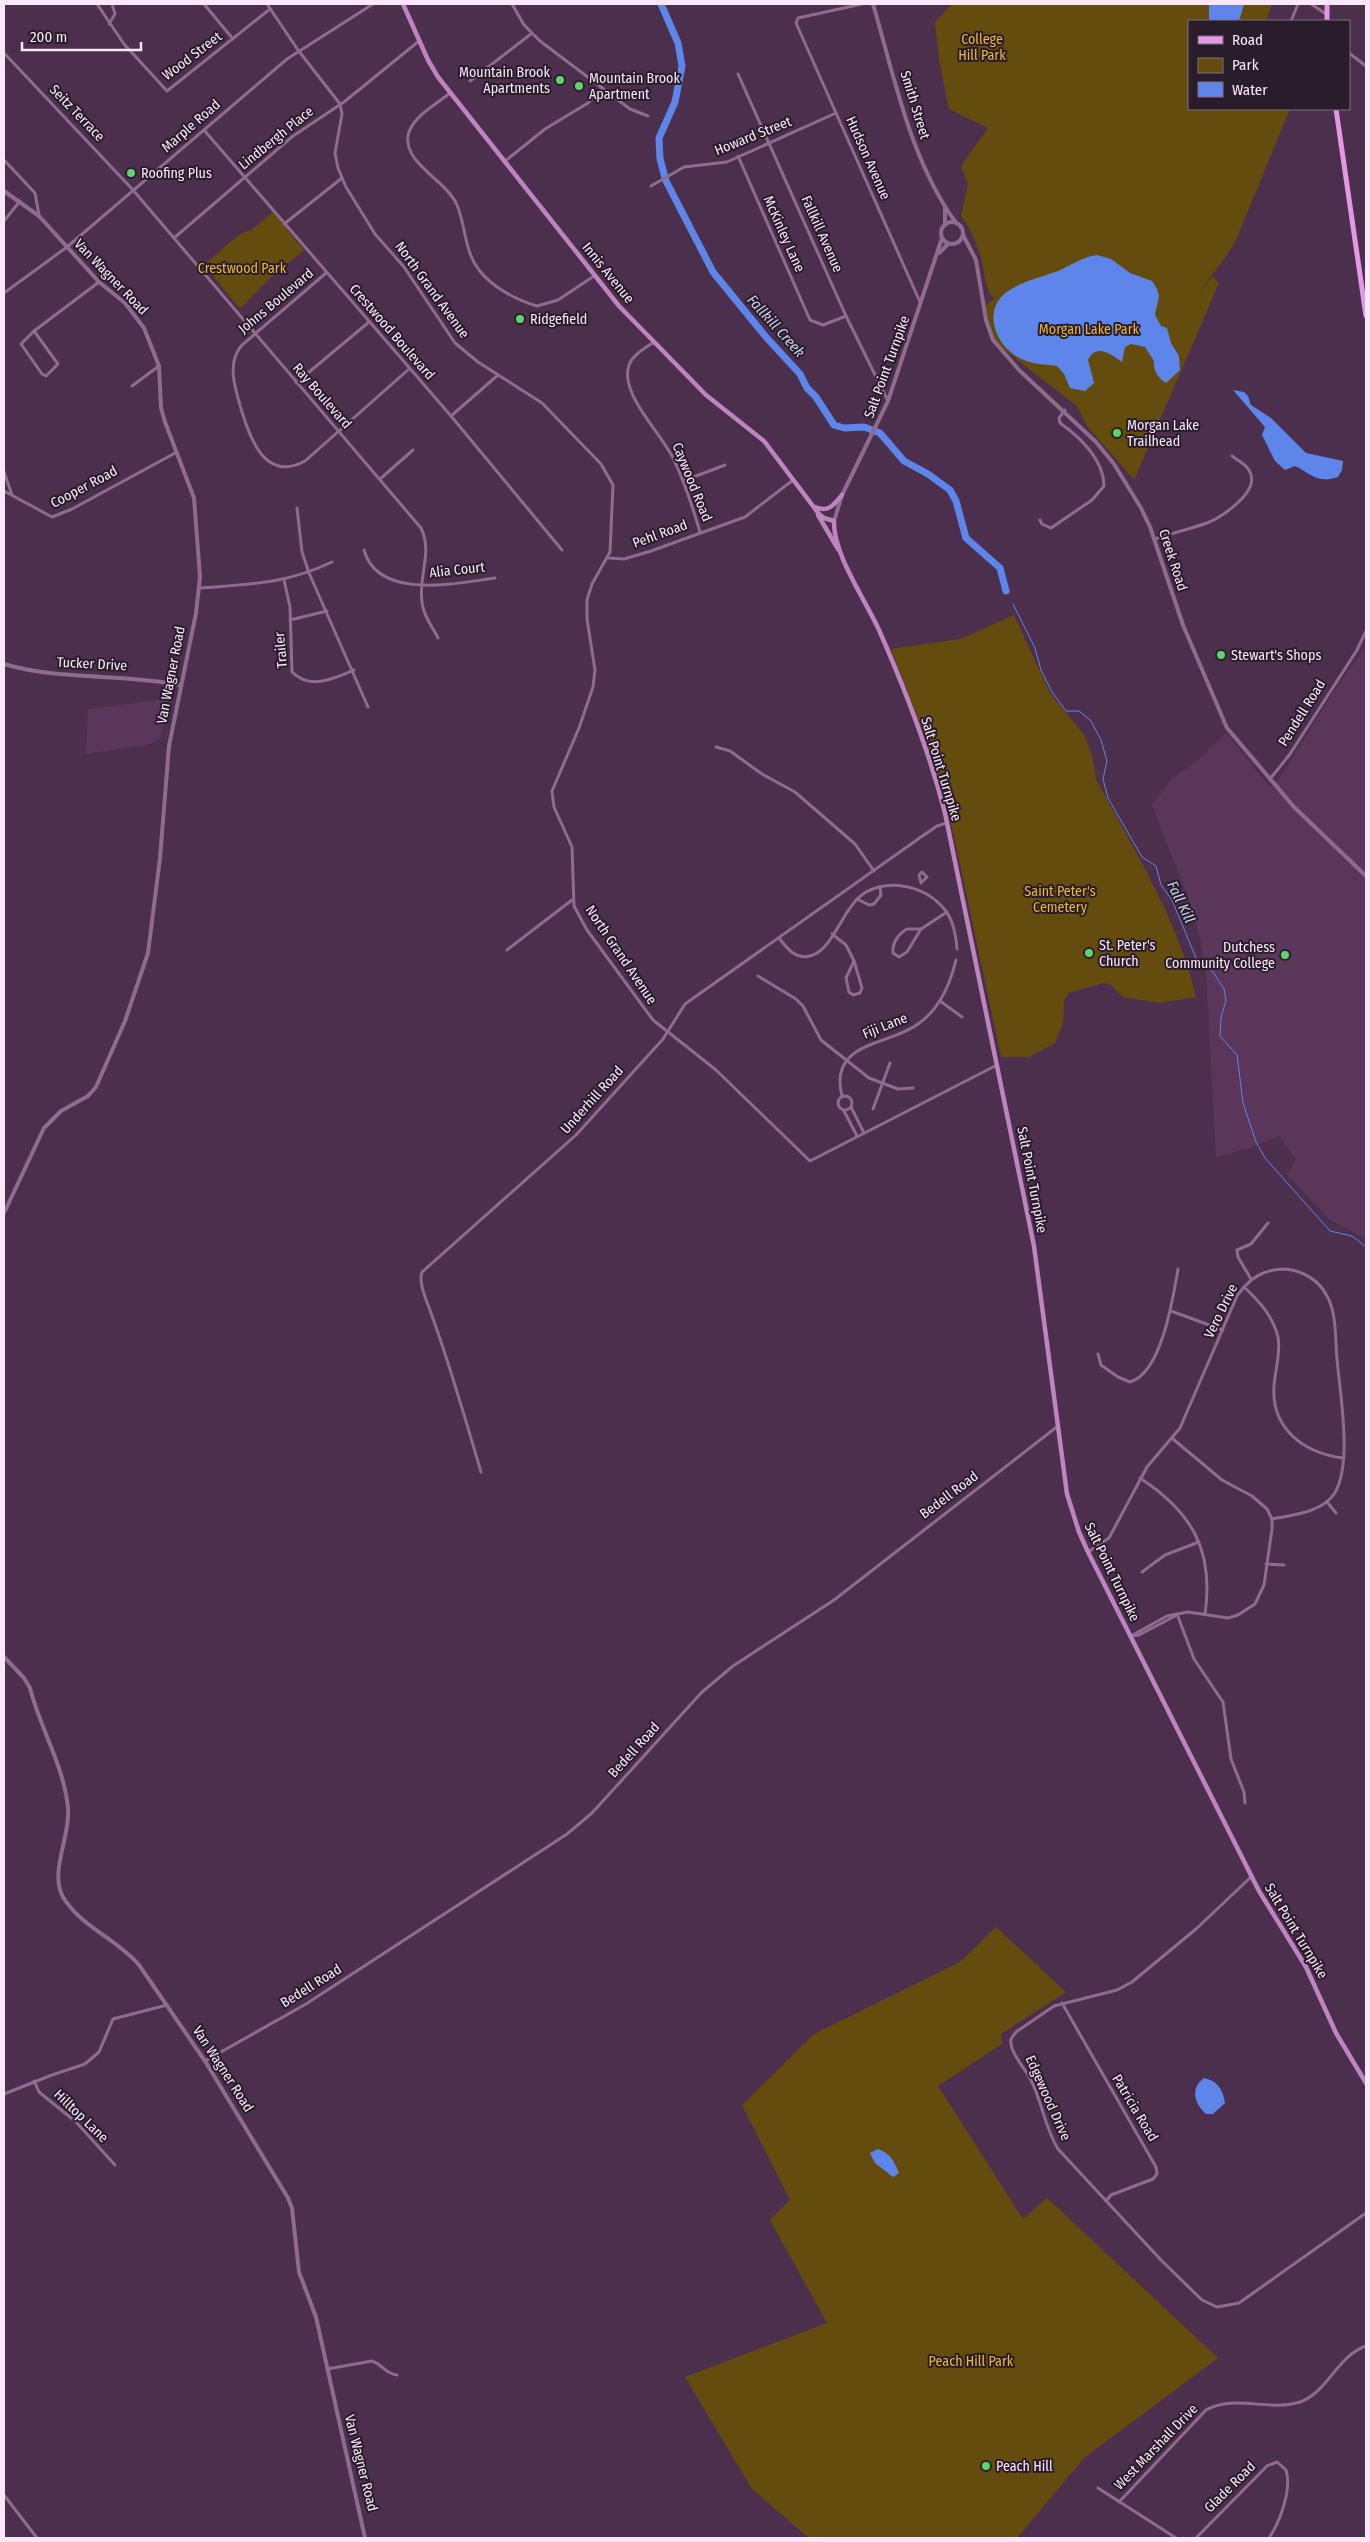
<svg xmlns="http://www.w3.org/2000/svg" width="1370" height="2542" viewBox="0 0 1370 2542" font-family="'Fira Sans Condensed',sans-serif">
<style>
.built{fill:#59365a}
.green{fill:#644c0f}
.water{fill:#5e86ea}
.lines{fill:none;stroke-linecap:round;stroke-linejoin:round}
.stream{stroke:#5e86ea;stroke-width:1}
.river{stroke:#5e86ea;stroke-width:7}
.minor{stroke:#8f6b90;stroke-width:3}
.tertiary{stroke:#8f6b90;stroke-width:4}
.secondary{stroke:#be84bf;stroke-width:4.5}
.primary{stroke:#e298e4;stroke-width:5}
.poi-dot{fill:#5ed56c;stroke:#2a1d2b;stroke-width:2}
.labels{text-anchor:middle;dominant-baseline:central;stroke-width:4;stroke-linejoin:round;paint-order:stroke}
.park-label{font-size:14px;fill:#ebb838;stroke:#2a1d2b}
.street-label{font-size:14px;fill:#fae7fa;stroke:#2a1d2b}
.poi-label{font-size:14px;fill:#fae7fa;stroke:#2a1d2b;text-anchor:start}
.water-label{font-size:15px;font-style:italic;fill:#c8d3ec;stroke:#2a1d2b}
</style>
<rect width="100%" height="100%" fill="#4c2f4d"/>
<g class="built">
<polygon points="1366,646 1366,1239 1330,1220 1287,1175 1296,1159 1279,1136 1250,1148 1216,1157 1206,973 1200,937 1190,903 1152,805 1173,777 1197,761 1226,733 1270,787 1279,779 1332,694"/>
<polygon points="169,699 160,739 151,744 86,754 88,709"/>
</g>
<g class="green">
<path d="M952,4H1272L1266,21H1189V109H1290L1238,235L1231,249L1199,293L1213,276L1219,283L1134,480L1087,426L1077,406L999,346L989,331L984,306L994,299C984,288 985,272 981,258C976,242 971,229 961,216L968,184L961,166L988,128L949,109L939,60L935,22Z"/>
<polygon points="273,212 304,250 269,279 240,309 204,265 235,238 244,232 250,231"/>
<path d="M1014,615L1050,693L1085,736L1093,759L1096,779C1134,850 1177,917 1196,997L1159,1003L1123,997L1111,985L1103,983L1069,993L1064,1000L1063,1023L1055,1043L1029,1057H1001L952,827L925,737L891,649L960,639Z"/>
<polygon points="996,1927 1066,1992 1001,2034 1002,2044 938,2086 1023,2219 1047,2198 1218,2358 1084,2458 1017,2538 809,2538 752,2489 685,2377 827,2323 770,2220 790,2200 742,2105 814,2034 960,1962"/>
</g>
<g class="water">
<polygon points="1209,4 1244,4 1239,21 1209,21"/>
<path d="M1097,255L1111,259L1130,273L1152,281L1157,289L1159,296L1155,315L1161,326L1167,328L1171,343L1179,356L1180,370L1166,383C1158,378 1153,371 1154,361L1145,347L1131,344L1125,347L1122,362C1111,354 1096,343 1088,360L1094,383L1085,391L1070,388L1064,374L1057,366C1048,364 1038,365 1030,362C999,355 978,312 1008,291C1023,281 1042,277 1058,271C1072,265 1082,257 1097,255Z"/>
<path d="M1233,390L1244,392L1248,396L1251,405L1271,418L1306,453L1343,461L1342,470L1338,477C1317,484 1312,474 1295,466L1285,470L1275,461L1262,435L1265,427Z"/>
<path d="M1204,2078C1218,2081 1223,2090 1225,2103L1213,2114H1206C1194,2103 1190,2088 1204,2078Z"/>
<path d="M878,2149C890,2153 894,2161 899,2173L893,2177L875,2163L870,2153Z"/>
</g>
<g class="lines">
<polyline class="stream" points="1013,604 1035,648 1041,670 1052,692 1066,711 1079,711 1091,721 1101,740 1107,761 1103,779 1108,798 1142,857 1156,866 1161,885 1172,900 1196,958 1213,972 1224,989 1226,1000 1221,1018 1220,1036 1237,1055 1243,1103 1256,1142 1265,1158 1330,1231 1352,1236 1366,1247"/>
<polyline class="river" points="661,4 678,43 682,66 675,102 659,138 660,159 666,181 713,272 766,337 800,374 807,388 816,397 834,425 844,428 864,427 880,433 904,461 928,474 950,490 956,501 966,538 1000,568 1006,591"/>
<g class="minor">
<polyline points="97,4 124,44 167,91 270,9"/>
<polyline points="204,4 233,39"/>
<polyline points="267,4 298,50 340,104 342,114 335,153 338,168 346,187 375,234 404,267 455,343 478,362 542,403 601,464 613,485 610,552 592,584 587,600 587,619 595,670 593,687 579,728 552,791 554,807 572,847 574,906 587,930 653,1020 716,1070 810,1161 997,1065"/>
<polyline points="512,4 524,25 540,41 630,109 648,116"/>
<polyline points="862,4 798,18 796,23 920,302"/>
<polyline points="1311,4 1326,14"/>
<polyline points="1291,21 1298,4"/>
<polyline points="109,24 115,14 112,4"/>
<path d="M4,53L133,190L421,528C433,553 418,576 422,602C423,615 432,626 438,638"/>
<polyline points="1349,53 1366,66"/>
<polyline points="738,74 846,316 888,401"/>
<polyline points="470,81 531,34"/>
<path d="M450,93C437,104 411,117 408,136C404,164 446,180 457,205C466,226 464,251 479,270C492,287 516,300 537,306L558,300L594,276"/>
<polyline points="204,130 451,416 562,550"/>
<polyline points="738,156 810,320 823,325 846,316"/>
<polyline points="4,160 35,193 39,215"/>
<polyline points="504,162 545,129 588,103 602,88"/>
<polyline points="651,186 684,167 727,162 836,113"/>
<polyline points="4,221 20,201"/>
<polyline points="284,224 342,178"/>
<polyline points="174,238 293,136 344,102 419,41"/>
<path d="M326,273L241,346C226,365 236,391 242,412C251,441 266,482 305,461L409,369"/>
<polyline points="4,293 67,247 287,59 373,4"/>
<polygon points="34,331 58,364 46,376 42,374 21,344"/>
<polyline points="34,331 99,282"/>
<path d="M654,342C644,349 630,356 628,369C623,398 662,434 674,460C685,483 693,508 700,532"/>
<polyline points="296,383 369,322"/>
<polyline points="132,386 159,366"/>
<polyline points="451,416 498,375"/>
<polyline points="4,472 12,495"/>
<polyline points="380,479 413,450"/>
<polyline points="683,481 725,465"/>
<polyline points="4,491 52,517 72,509 177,452"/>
<polyline points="297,508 302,552 309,573 368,707"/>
<path d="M1040,520L1042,524L1051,528L1092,500L1104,486C1104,460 1080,437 1060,423L1059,418L1065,410"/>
<path d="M1155,539C1172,533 1190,529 1207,523C1222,517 1257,493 1251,475C1249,466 1239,461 1232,456"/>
<path d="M364,550C378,601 457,583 495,578"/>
<polyline points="609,558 624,559 651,551 745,517 793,480"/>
<path d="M284,580L290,607L292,672C310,690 333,679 354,670"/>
<path d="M200,588C250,584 286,584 332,562"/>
<polyline points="290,620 327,611"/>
<polyline points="716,747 730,751 762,774 795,792 855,844 874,871"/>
<polyline points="1270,779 1290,754 1357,650 1366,631"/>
<polygon points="922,872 927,877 921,883 919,875"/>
<polyline points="857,899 869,905 874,904 881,895 880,887"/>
<path d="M907,929H921L907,952L899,957L893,953C892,943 898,934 907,929Z"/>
<polyline points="921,929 947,912"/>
<polyline points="832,934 846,945 854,961"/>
<path d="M779,938C788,950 797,961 813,955C835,946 843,906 866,892C892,878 927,887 945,910C954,921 956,936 957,949"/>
<polyline points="507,950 572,900"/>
<polygon points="854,961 862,988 860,993 853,995 849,992 846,978"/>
<polyline points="758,976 796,999 803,1006 821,1040 869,1078 898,1089 913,1088"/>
<polyline points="940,1001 962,1017"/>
<circle cx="845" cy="1103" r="7"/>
<path d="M842,1096C828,1041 889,1046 918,1024C940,1009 950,985 956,960"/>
<polyline points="851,1107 864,1133"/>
<polyline points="873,1109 890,1063"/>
<polyline points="844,1111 857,1136"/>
<polyline points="1251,1279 1238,1257 1237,1250 1251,1244 1268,1223"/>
<path d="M1244,1287C1259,1301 1273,1316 1278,1337C1281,1353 1275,1370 1274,1386C1271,1429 1304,1453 1343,1458"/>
<polyline points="1171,1311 1223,1330"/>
<path d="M1098,1354L1101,1365L1118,1377L1130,1382C1162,1373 1173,1297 1178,1269"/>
<path d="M481,1472C465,1418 450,1365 431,1313C427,1301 418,1283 422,1272L576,1135L663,1039L685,1004L921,837L937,826L947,823"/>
<path d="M1140,1478C1193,1513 1214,1551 1205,1614"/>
<polyline points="1327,1502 1336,1513"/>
<path d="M1088,1552L1109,1538L1147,1467L1180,1428L1237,1296C1249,1279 1263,1269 1284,1269C1302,1270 1319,1280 1327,1296C1337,1314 1335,1339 1337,1359C1340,1393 1353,1466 1334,1494C1321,1513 1292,1515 1272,1519"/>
<polyline points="1266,1564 1284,1565"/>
<polyline points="1142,1572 1165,1555 1199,1542"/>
<polyline points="1177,1614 1194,1659 1223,1702 1231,1759 1244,1792 1245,1803"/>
<polyline points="1131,1636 1167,1616 1188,1612 1228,1618 1238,1615 1255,1604 1264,1585 1272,1529 1272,1519 1267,1509 1252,1496 1222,1480 1173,1439"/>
<polyline points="1131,1636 1139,1635 1175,1616"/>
<path d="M1251,1877L1196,1929L1132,1982L1117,1990L1054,2006L1016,2032L1011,2039C1009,2052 1025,2068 1031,2080C1042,2102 1045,2128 1058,2149L1161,2260L1202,2300L1217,2307L1239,2303L1366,2213"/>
<polyline points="1062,2003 1156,2167 1157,2174 1153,2179 1111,2195 1106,2201"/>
<polyline points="205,2061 306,2004 567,1834 592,1813 702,1692 733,1666 834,1600 1058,1426"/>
<polyline points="34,2081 39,2092 76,2122 115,2165"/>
<polyline points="4,2094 52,2075 85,2064 99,2052 113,2019 167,2005"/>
<path d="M327,2369L372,2361C382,2364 386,2374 397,2375"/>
<polyline points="1098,2488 1176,2538"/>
<polyline points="4,2495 37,2538"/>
<path d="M1119,2502L1206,2410C1235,2394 1269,2412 1300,2402C1328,2392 1337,2356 1366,2346"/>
<path d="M1196,2538L1267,2466L1277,2462L1286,2470C1292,2489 1280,2522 1269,2538"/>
</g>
<g class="tertiary">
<path d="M873,4C895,79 910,159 956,223"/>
<polyline points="4,191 39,216 99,282 125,303 144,328 159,366 161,408 165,422 194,498 200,577 196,613 169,746 160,858 148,953 125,1021 96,1087 88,1096 61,1111 44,1128 4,1213"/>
<circle cx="952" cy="233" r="11"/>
<polyline points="945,225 945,208"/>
<polyline points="963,235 976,260 986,320 993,340 1019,370 1096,442 1114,464 1141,508 1150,527 1183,625 1227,728 1294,807 1366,876"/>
<polyline points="939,253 948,244"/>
<polyline points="834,521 842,495 888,401 942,238"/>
<path d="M4,664C61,681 122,673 180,685"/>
<path d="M4,1657L24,1678L30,1688C40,1728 64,1766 68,1808C71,1835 49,1872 63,1897C81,1927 117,1939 139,1965L205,2061L288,2198L292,2208L299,2272L316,2317L365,2538"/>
</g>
<g class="secondary">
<path d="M403,4L428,60L438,77L619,306L706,395L764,441L819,514L824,518L834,521C833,554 865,599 879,630C905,689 929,751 945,813L1034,1246L1067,1494L1079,1532L1088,1552L1259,1891L1306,1967L1336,2033L1366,2083"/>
<path d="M815,507C828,513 834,505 842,495"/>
<polyline points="818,515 838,549"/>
</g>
<g class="primary">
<polyline points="1327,4 1327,21"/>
<polyline points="1336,109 1366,316"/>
</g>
</g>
<g class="poi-dot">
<circle cx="560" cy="80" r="5"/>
<circle cx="579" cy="86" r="5"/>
<circle cx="131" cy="173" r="5"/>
<circle cx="520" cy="319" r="5"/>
<circle cx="1117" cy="433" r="5"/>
<circle cx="1221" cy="655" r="5"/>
<circle cx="1089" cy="953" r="5"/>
<circle cx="1285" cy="955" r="5"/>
<circle cx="986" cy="2466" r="5"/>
</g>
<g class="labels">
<g class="park-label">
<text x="982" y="39">College<tspan x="982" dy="16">Hill Park</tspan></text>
<text x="242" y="268">Crestwood Park</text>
<text x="1089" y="329">Morgan Lake Park</text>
<text x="1060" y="891">Saint Peter's<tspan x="1060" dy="16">Cemetery</tspan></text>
<text x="971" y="2361">Peach Hill Park</text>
</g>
<g class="street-label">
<text transform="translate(192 56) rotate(-37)">Wood Street</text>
<text transform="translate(915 105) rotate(73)">Smith Street</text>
<text transform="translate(77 113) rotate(46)">Seitz Terrace</text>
<text transform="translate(191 126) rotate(-41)">Marple Road</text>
<text transform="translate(753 136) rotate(-22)">Howard Street</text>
<text transform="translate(276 138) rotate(-39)">Lindbergh Place</text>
<text transform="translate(868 158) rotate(66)">Hudson Avenue</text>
<text transform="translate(784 234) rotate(66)">McKinley Lane</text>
<text transform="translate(822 234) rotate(66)">Fallkill Avenue</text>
<text transform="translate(608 273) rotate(51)">Innis Avenue</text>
<text transform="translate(111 277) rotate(46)">Van Wagner Road</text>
<text transform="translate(432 290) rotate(54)">North Grand Avenue</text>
<text transform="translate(276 301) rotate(-40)">Johns Boulevard</text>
<text transform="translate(392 332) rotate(49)">Crestwood Boulevard</text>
<text transform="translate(887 367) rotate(-70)">Salt Point Turnpike</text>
<text transform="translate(322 396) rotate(49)">Ray Boulevard</text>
<text transform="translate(692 482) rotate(68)">Caywood Road</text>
<text transform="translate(84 487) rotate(-28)">Cooper Road</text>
<text transform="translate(660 534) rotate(-20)">Pehl Road</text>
<text transform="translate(1173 560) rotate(72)">Creek Road</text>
<text transform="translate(457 570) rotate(-6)">Alia Court</text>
<text transform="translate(281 650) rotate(-95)">Trailer</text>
<text transform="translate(92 664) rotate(3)">Tucker Drive</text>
<text transform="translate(171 675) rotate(-79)">Van Wagner Road</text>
<text transform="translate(1302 713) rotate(-58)">Pendell Road</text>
<text transform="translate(941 769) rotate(73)">Salt Point Turnpike</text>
<text transform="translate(621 955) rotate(56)">North Grand Avenue</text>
<text transform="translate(885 1026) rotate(-22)">Fiji Lane</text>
<text transform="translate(592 1100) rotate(-48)">Underhill Road</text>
<text transform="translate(1032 1180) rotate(79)">Salt Point Turnpike</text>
<text transform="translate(1221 1311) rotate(-64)">Vero Drive</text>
<text transform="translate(949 1495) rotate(-37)">Bedell Road</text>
<text transform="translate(1112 1572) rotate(64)">Salt Point Turnpike</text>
<text transform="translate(634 1750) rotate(-48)">Bedell Road</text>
<text transform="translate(1296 1931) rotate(59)">Salt Point Turnpike</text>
<text transform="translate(311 1986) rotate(-32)">Bedell Road</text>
<text transform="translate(223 2069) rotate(57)">Van Wagner Road</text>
<text transform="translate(1048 2098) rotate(66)">Edgewood Drive</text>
<text transform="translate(1135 2108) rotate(59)">Patricia Road</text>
<text transform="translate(81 2116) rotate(44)">Hilltop Lane</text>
<text transform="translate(1156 2447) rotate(-46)">West Marshall Drive</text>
<text transform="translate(361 2463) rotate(76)">Van Wagner Road</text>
<text transform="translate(1230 2487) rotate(-45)">Glade Road</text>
</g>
<g class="poi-label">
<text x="550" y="72" text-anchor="end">Mountain Brook<tspan x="550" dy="16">Apartments</tspan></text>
<text x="589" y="78">Mountain Brook<tspan x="589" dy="16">Apartment</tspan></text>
<text x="141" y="173">Roofing Plus</text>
<text x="530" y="319">Ridgefield</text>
<text x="1127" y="425">Morgan Lake<tspan x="1127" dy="16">Trailhead</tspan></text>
<text x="1231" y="655">Stewart's Shops</text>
<text x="1099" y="945">St. Peter's<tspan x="1099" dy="16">Church</tspan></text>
<text x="1275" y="947" text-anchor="end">Dutchess<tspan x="1275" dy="16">Community College</tspan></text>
<text x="996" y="2466">Peach Hill</text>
</g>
<g class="water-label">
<text transform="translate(776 326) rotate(48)">Fallkill Creek</text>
<text transform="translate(1181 902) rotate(64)">Fall Kill</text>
</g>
</g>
<rect width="1370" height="2542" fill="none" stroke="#fae7fa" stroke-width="10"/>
<rect x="1188" y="20" width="162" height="90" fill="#2a1d2b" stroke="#7d6e7e"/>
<rect x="1198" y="36" width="25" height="8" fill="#e298e4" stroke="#7d6e7e"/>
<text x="1232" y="45" font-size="15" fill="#fae7fa">Road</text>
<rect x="1198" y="58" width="25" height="15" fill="#644c0f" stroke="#7d6e7e"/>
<text x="1232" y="70" font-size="15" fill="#fae7fa">Park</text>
<rect x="1198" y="82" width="25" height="15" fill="#5e86ea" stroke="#7d6e7e"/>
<text x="1232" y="95" font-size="15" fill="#fae7fa">Water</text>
<path d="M22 42v8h119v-8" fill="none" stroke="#fae7fa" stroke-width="2.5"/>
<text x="30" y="42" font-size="15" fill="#fae7fa" stroke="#2a1d2b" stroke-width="4" paint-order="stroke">200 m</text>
</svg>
